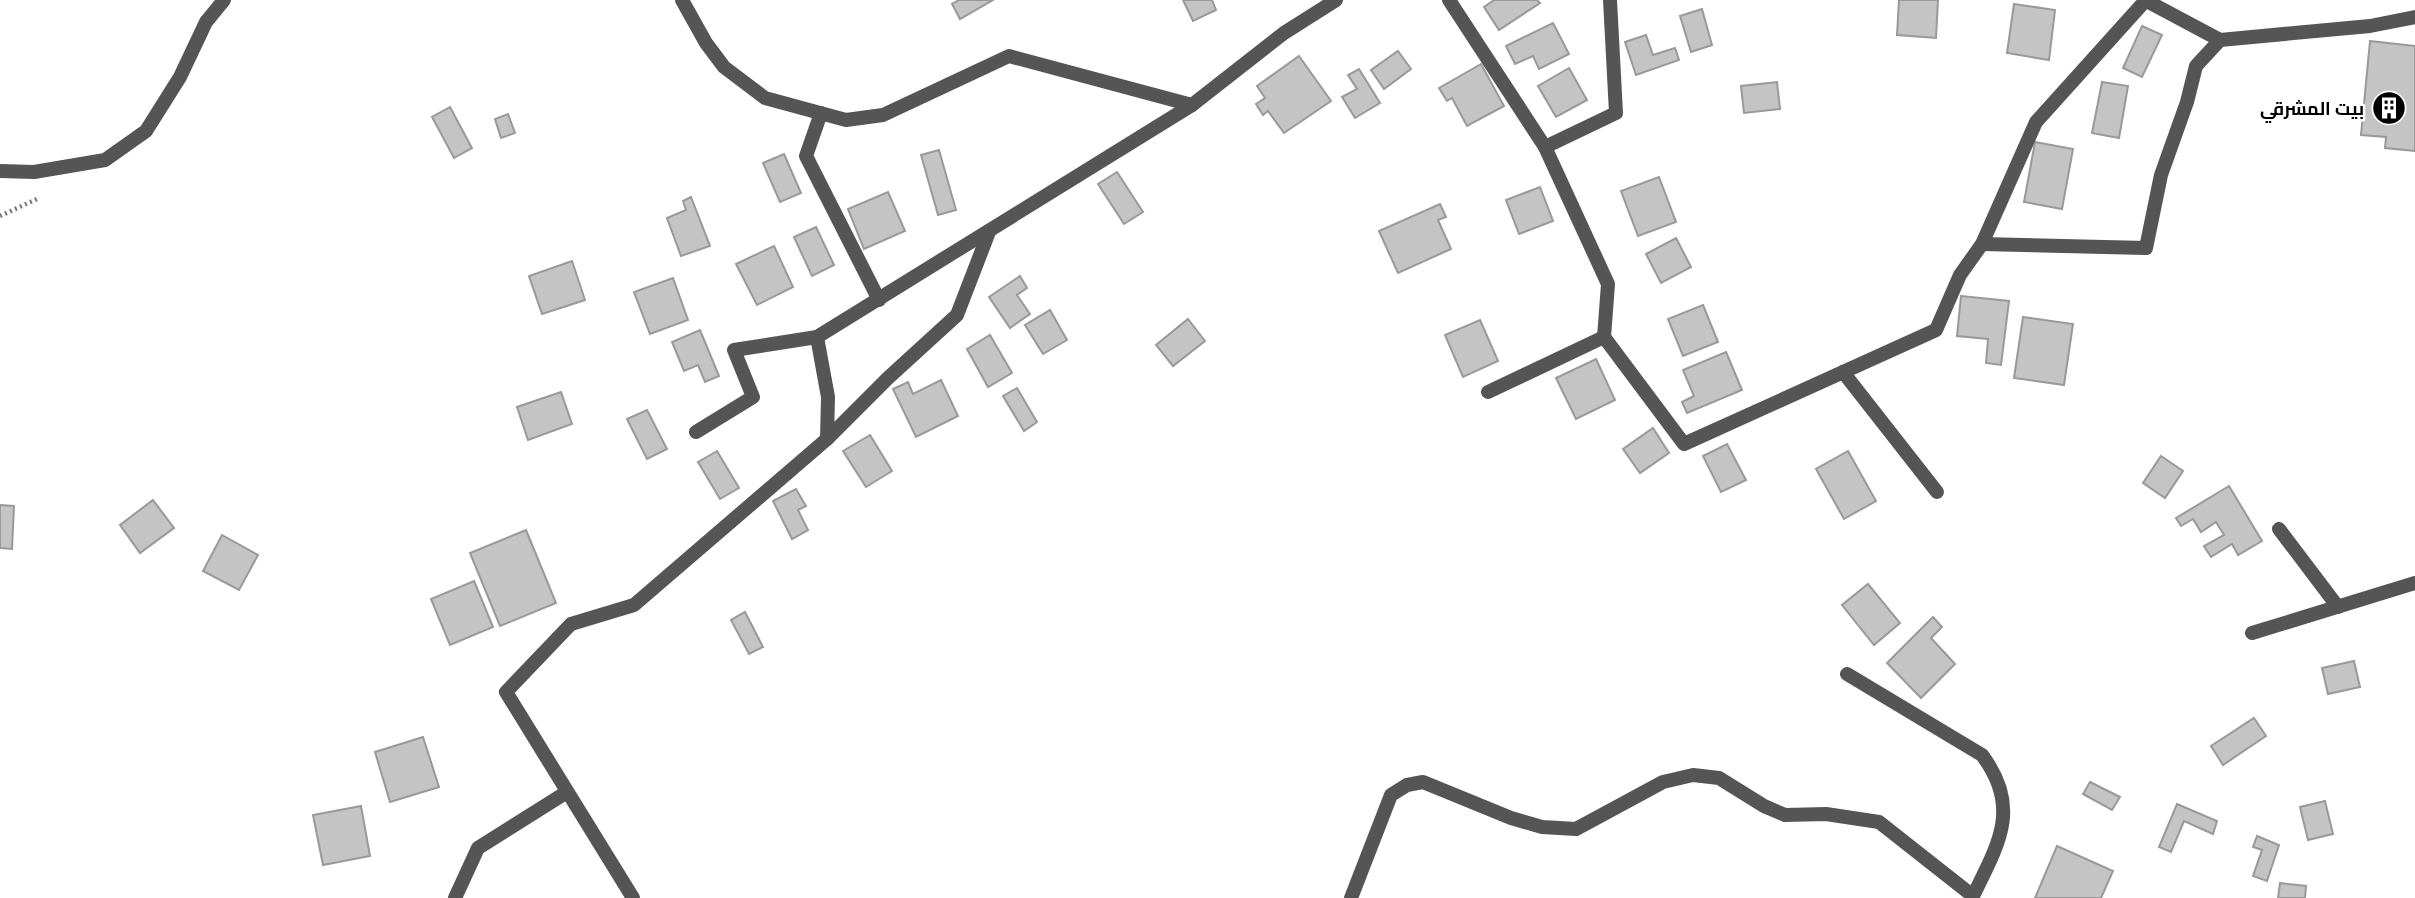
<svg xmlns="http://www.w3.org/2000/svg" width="2415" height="898" viewBox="0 0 2415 898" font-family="'IBM Plex Sans',Cairo,sans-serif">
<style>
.building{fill:#c4c4c4;stroke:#999;stroke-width:2}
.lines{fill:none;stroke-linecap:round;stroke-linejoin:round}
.path{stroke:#777;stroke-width:4.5;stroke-dasharray:2 3.5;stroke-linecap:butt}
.street{stroke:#555;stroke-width:14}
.labels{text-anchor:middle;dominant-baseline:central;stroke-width:5;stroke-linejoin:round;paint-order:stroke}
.poi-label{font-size:18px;font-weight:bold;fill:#000;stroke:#fff;text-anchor:end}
</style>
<rect width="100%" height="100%" fill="#fff"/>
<g class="building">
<polygon points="959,0 993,0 960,19 952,4"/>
<polygon points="1183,0 1212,0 1216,10 1193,21"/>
<polygon points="1494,0 1537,0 1540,3 1499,30 1484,7"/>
<polygon points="1899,0 1938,0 1936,38 1897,35"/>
<polygon points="2014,4 2055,10 2049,60 2007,53"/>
<polygon points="1702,9 1712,45 1691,52 1680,16"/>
<polygon points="1553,23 1569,54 1539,69 1533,56 1515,64 1506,46"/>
<polygon points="2142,26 2162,35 2142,77 2123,68"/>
<polygon points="1646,35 1653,55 1675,48 1679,60 1636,75 1625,42"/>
<polygon points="2370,41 2415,46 2415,151 2385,148 2386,137 2361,135"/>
<polygon points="1398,51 1411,69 1384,89 1371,70"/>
<polygon points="1299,56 1331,101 1284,133 1268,111 1263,115 1256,104 1265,98 1257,86"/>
<polygon points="1481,64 1504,106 1467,126 1452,98 1447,101 1439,88"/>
<polygon points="1569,68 1587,100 1556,117 1538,86"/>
<polygon points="1359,69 1380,103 1355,118 1342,97 1357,89 1348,75"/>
<polygon points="1777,82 1780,109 1744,113 1741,86"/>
<polygon points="2102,82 2128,86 2119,138 2092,133"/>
<polygon points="450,107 472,148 454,158 432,117"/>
<polygon points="508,114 515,133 501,138 495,119"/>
<polygon points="2035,142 2073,149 2062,209 2024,202"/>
<polygon points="939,150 956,210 938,215 921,155"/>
<polygon points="784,154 801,193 780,202 763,163"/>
<polygon points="1117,172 1143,212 1124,224 1098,184"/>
<polygon points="1659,177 1676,222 1638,236 1621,191"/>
<polygon points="1540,187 1553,221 1519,234 1506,200"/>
<polygon points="888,192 905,231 864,249 848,209"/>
<polygon points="691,197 710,246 681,256 667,218 686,210 683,201"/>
<polygon points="1440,204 1446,217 1438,220 1451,249 1398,273 1379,231"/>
<polygon points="816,227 834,265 812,276 794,237"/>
<polygon points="1676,238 1691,267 1661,283 1646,254"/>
<polygon points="774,246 793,287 757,305 736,264"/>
<polygon points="572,261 585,300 542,314 529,276"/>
<polygon points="1020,276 1027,288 1017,295 1030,314 1010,328 989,297"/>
<polygon points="673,278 688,320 650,334 634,292"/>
<polygon points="1961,296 2009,301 2001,365 1986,363 1988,339 1957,336"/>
<polygon points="1703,305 1718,342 1683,356 1668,319"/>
<polygon points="1050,310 1067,340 1043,354 1025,325"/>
<polygon points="2023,317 2073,324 2064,385 2014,378"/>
<polygon points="1188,319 1205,341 1173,366 1156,345"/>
<polygon points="1480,320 1498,361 1463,377 1445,335"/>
<polygon points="700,330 719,376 705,382 698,365 684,371 672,342"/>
<polygon points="990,335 1012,373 988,387 967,349"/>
<polygon points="1726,352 1742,390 1687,413 1682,402 1694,396 1683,370"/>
<polygon points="1596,359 1615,400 1576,419 1556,378"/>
<polygon points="941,380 958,416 916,437 893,389 908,382 913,394"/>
<polygon points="1017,388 1037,422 1024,431 1003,396"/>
<polygon points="561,392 572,424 528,440 517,407"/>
<polygon points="647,410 667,449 647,459 627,419"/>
<polygon points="1653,428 1669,453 1640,473 1623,449"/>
<polygon points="870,435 892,471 866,487 843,451"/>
<polygon points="1727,444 1746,480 1721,492 1703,456"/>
<polygon points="717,451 739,488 720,499 698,462"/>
<polygon points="1848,451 1876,501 1844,519 1816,469"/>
<polygon points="2161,456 2183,471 2165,498 2143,483"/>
<polygon points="2229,486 2262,541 2238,555 2232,544 2211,557 2204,546 2224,535 2216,522 2201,532 2193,519 2181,526 2176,518"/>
<polygon points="796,489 806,506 798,510 808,530 792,539 773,501"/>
<polygon points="153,500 174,528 140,553 120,525"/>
<polygon points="0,505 14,506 12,549 0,548"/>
<polygon points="526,530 556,603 500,626 470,553"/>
<polygon points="222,535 258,555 239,590 203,571"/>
<polygon points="474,581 493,627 450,645 431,599"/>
<polygon points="1868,584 1900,623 1874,645 1842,605"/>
<polygon points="745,612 763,647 749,654 731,620"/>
<polygon points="1933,617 1942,627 1931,638 1955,664 1921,698 1887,663"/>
<polygon points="2354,661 2360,687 2328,694 2322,668"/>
<polygon points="2254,718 2266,736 2223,765 2211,746"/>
<polygon points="423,737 439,787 390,802 375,752"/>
<polygon points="2090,782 2120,797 2112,810 2083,794"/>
<polygon points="2325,801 2333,834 2308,840 2300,807"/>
<polygon points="2177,804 2217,821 2213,834 2184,821 2171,852 2159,847"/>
<polygon points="361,806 370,856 323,865 313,815"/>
<polygon points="2257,836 2279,845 2267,881 2253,876 2262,850 2253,847"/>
<polygon points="2057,846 2113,871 2101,898 2035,898"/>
<polygon points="2280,883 2306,886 2305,898 2278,898"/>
</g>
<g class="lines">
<polyline class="path" points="0,216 37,199"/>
<g class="street">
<polyline points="682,0 706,43 724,67 765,98 846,120 883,115 1009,56 1192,105"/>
<polyline points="1449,0 1545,147 1608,284 1604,337 1684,444 1936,330 1960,275 1982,244 2036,122 2145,1"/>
<polyline points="2145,0 2220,40"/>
<polyline points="821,113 806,156 879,300"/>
<polyline points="1545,147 1616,113 1610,0"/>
<polyline points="0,171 34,172 105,160 146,131 180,77 206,22 224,0"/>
<polyline points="1982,244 2146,248 2161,175 2187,102 2196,66 2220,40 2370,26 2415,17"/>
<polyline points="1843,372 1937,492"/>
<polyline points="1488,392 1604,337"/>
<polyline points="696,432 753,397 734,350 817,337 1192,105 1284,33 1336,0"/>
<polyline points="827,439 888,378 957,315 989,232"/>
<polyline points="2279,529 2338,607"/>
<polyline points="2252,633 2415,583"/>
<path d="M1847,674L1982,755C2022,808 1998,845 1972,898"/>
<polyline points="455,898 478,848 567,792"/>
<polyline points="633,898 506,692 571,624 634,605 827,439 828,397 817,337"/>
<polyline points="1351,898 1391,795 1407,785 1423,782 1511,818 1542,827 1576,829 1663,782 1693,775 1719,778 1764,806 1785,815 1826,814 1879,822 1973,896"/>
</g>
</g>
<defs>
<g id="building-disc" transform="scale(1.75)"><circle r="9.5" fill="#000" stroke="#fff"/><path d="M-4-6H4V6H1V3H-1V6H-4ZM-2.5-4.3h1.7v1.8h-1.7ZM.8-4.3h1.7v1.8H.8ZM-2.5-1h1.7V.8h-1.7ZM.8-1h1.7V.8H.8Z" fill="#fff"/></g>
</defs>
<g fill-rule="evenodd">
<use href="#building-disc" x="2389" y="108"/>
</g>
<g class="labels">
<g class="poi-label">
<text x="2364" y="108">بيت المشرقي</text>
</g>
</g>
</svg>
